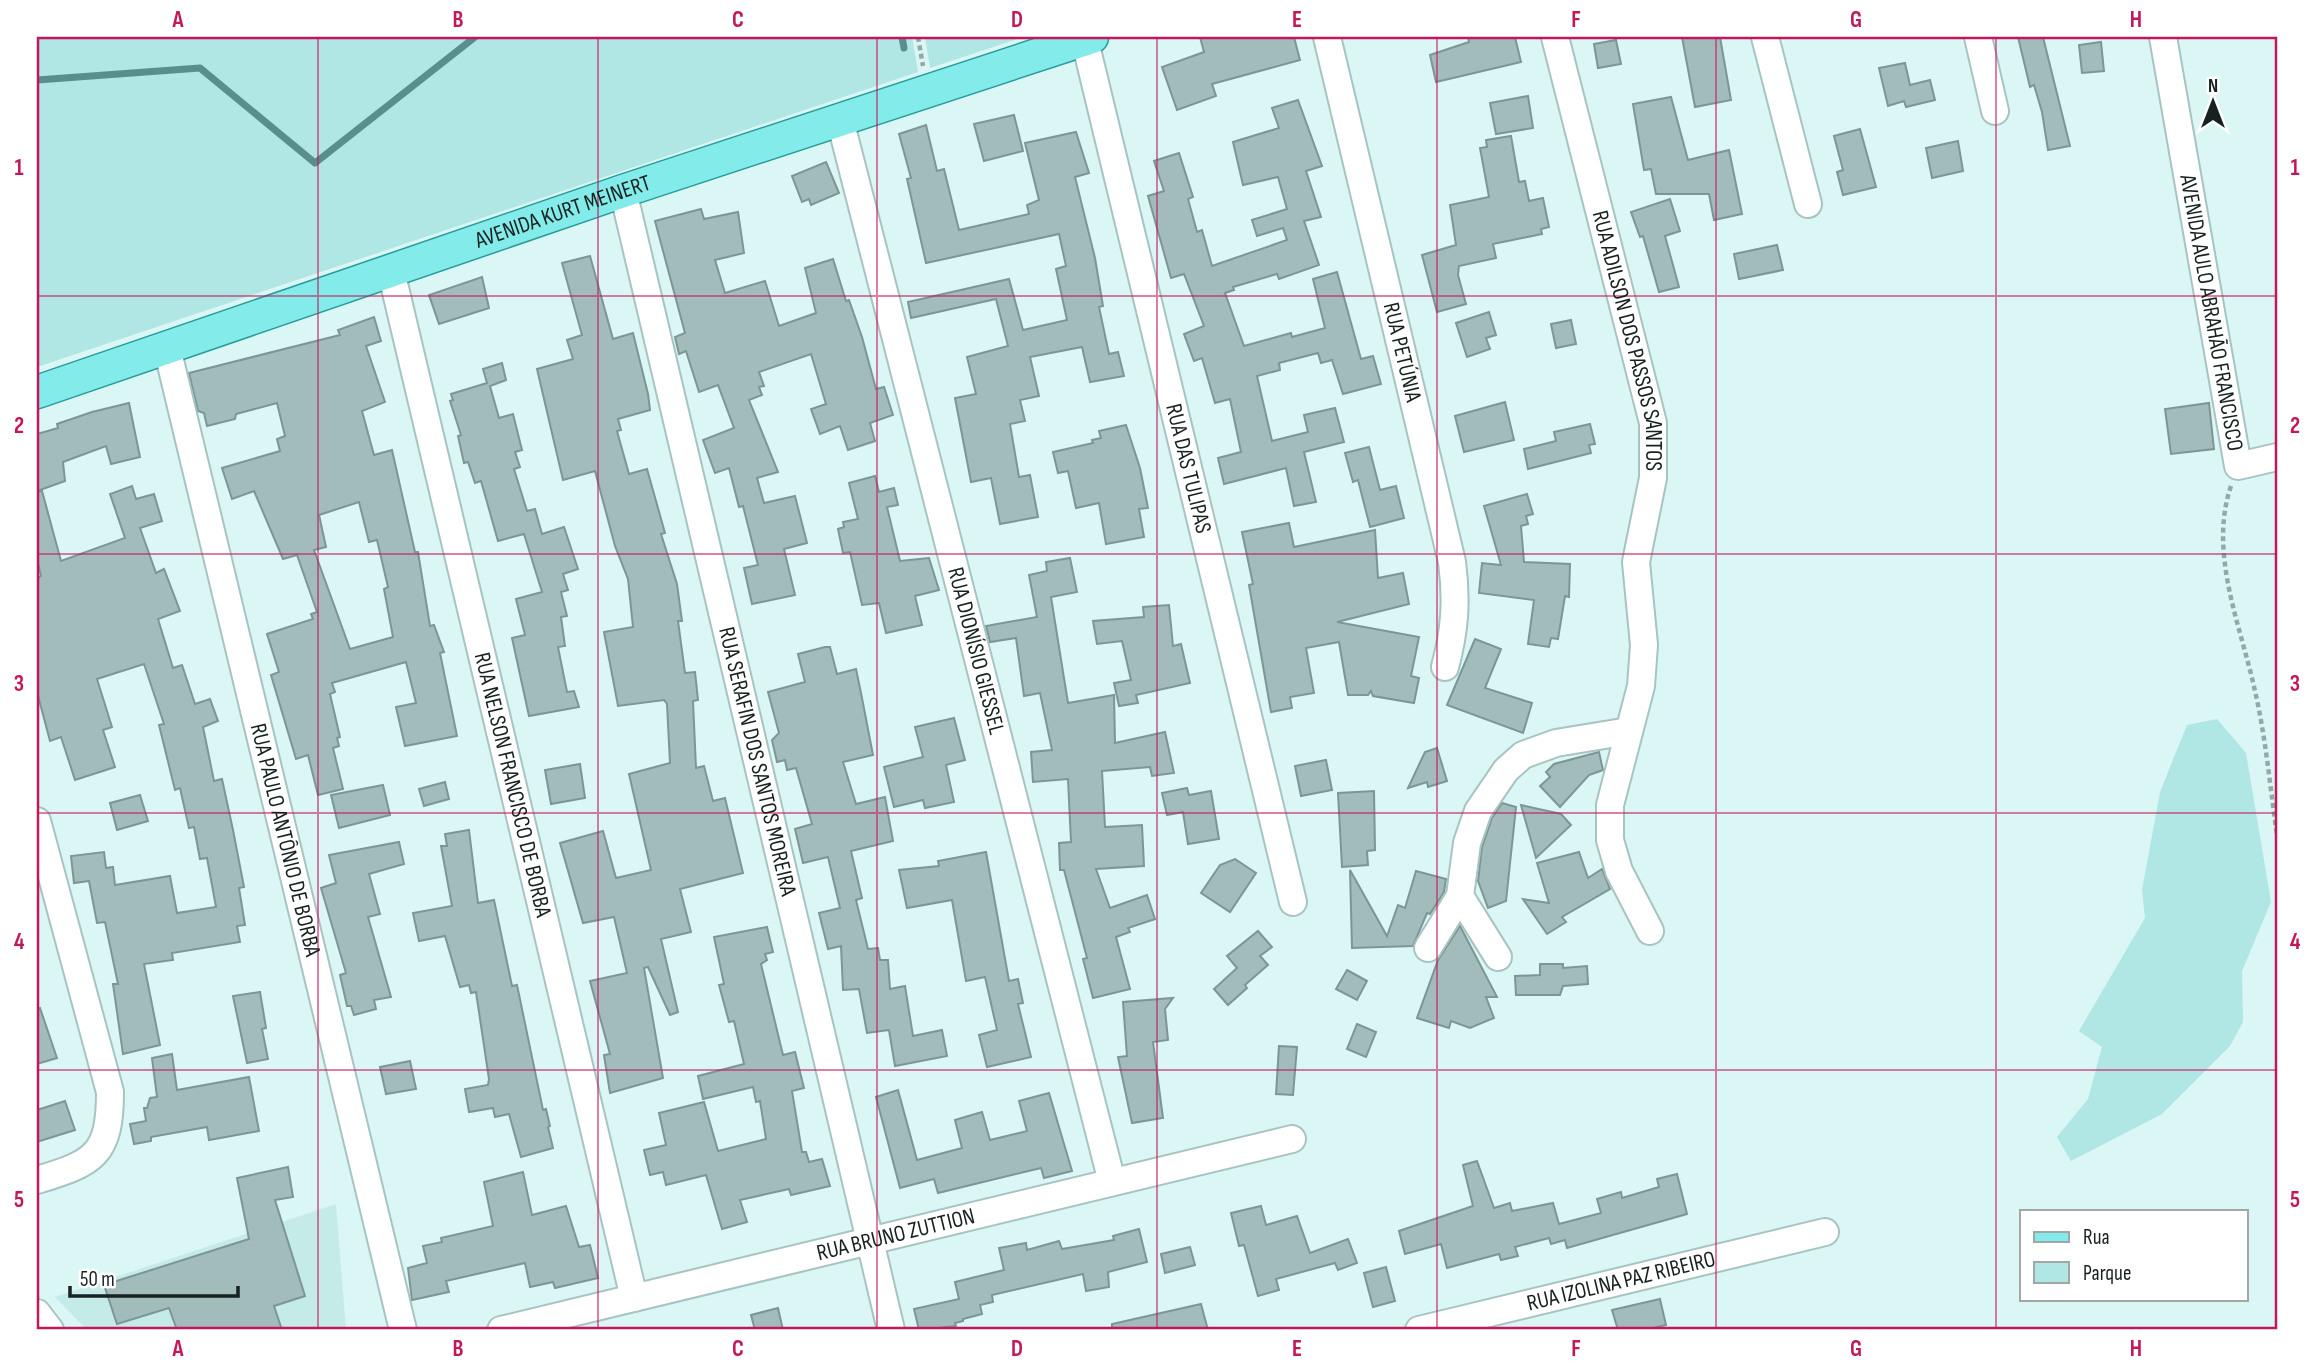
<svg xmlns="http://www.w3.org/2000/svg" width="2314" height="1367" viewBox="0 0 2314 1367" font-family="'Sofia Sans Condensed',sans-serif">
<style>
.built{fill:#c5ebe9}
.green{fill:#b0e6e4}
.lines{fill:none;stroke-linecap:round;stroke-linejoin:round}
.stream{stroke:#598e8c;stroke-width:7}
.building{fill:#a1bcbb;stroke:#7c9695;stroke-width:2;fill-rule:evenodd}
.minor-casing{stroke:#a8c4c2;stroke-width:30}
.major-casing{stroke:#279c9a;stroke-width:35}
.path{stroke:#93a9a8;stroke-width:4.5;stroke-dasharray:5 3.5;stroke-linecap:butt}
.minor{stroke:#fff;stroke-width:26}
.major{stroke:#83ebe9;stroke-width:32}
.grid{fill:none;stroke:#c2185b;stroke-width:2;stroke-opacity:0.55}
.labels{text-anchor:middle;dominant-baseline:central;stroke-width:5;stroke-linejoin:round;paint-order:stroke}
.street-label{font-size:23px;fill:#162120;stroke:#fff}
.neatline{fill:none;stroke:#c2185b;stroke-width:2.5}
.grid-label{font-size:23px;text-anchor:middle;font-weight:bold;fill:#c2185b}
</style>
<rect width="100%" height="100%" fill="#daf6f5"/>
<polygon class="built" points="336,1204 346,1330 87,1330 55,1297"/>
<g class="green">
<polygon points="37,37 912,37 918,72 37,367"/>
<polygon points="925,37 1023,37 930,68"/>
<polygon points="2217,719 2246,753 2271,902 2242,971 2243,1022 2230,1046 2162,1114 2071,1161 2057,1137 2088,1099 2102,1047 2079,1031 2145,918 2142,890 2160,792 2187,725"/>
</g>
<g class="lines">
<g class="stream">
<polyline points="902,37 904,48"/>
<polyline points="37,80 200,68 315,163 475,37"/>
</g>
</g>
<g class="building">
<polygon points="1200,37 1294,37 1300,60 1212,84 1216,96 1177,110 1162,67 1204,52"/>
<polygon points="1468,37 1515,37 1521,62 1436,82 1430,55 1469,42"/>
<polygon points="1682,37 1720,37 1731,100 1695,107"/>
<polygon points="2018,37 2043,37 2070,146 2048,150 2042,112 2034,85 2030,87"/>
<polygon points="1616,40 1621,64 1598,68 1594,44"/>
<polygon points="2101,42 2104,71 2082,73 2079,45"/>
<polygon points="1905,63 1910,85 1930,80 1935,100 1906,107 1904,101 1888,106 1879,68"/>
<polygon points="1528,96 1533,128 1496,134 1490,103"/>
<polygon points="1671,97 1688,160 1729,150 1742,214 1714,220 1709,194 1656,194 1651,169 1644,170 1633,104"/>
<polygon points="1298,100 1322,166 1306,171 1321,217 1304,221 1319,265 1279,279 1277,274 1233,287 1234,290 1225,293 1244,346 1291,333 1292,337 1325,328 1313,279 1337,272 1361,359 1373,356 1381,384 1343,394 1332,360 1321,363 1318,353 1279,363 1280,370 1257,376 1272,441 1308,432 1304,415 1335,408 1344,442 1304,452 1316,502 1294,506 1286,468 1224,484 1218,458 1241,452 1230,399 1215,403 1202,358 1194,361 1184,334 1204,326 1184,274 1171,278 1148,196 1164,191 1154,161 1179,153 1193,197 1188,199 1197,232 1202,230 1212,266 1287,240 1283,228 1257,236 1252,220 1287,209 1278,177 1243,185 1233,142 1279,128 1272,108"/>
<polygon points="1014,115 1023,151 984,161 974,124"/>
<polygon points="926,125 937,171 944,169 959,230 1029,214 1027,205 1039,200 1025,143 1076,132 1089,173 1075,177 1095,258 1103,306 1099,307 1109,354 1118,352 1124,376 1090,382 1082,347 1030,357 1039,396 1020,400 1025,421 1010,424 1019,477 1030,475 1038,517 1000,524 991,478 971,482 955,398 976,394 967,357 1008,346 996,299 911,318 908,302 1009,279 1023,330 1067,320 1056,269 1066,266 1059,234 926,263 907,179 911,178 899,134"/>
<polygon points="1860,129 1876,187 1843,195 1837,172 1843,170 1834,136"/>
<polygon points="1511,136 1519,182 1525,181 1529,201 1543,198 1549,227 1541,229 1542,234 1493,244 1496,258 1459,266 1458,275 1466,304 1437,312 1422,255 1456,245 1450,205 1489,197 1480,148 1487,147 1486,140"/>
<polygon points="1958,141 1963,171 1932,178 1926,148"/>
<polygon points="826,162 839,193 811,205 809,199 802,202 792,176"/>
<polygon points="1670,199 1680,231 1665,236 1679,287 1659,292 1643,236 1640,237 1631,212"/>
<polygon points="701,209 704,219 738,212 744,253 715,260 725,293 765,281 779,326 816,313 805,268 833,259 846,301 849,300 862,337 876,389 884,387 893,415 870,423 875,441 848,450 840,426 820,434 811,409 826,404 811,354 759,372 764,386 759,387 762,395 749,400 778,472 757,478 764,503 795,496 807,543 784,549 795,595 752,604 744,568 758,565 743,506 739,507 729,468 715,473 703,440 734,428 718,385 699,392 686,351 679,354 675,337 685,333 655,221"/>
<polygon points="1777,245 1783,270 1739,279 1734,254"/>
<polygon points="590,256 613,339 633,333 648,394 650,410 618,419 621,430 617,431 629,474 647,469 665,533 661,534 677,584 682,621 678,621 685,673 695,672 698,700 693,701 696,768 704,766 713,801 725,798 743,873 680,889 691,932 661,939 678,1012 670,1015 648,967 644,968 663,1078 610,1093 604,1055 610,1054 590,981 627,973 614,917 583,923 560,843 603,831 616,878 651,870 629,774 670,763 667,704 664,700 618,706 604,632 633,627 628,579 615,546 595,471 563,480 537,369 573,359 567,340 582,335 562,263"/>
<polygon points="482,277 489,308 439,324 429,295"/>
<polygon points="1489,312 1496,335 1486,338 1490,349 1467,357 1456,323"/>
<path d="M374,317L381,341L366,346L385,402L362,411L374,455L392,450L415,552H418L430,626L434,625L444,652L440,653L457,736L405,746L396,707L416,703L406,662L332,683L335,692L330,694L340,737L337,738L339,746L333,748L343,789L318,795L308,755L296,759L271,675L279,672L267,634L313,619L311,614L317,612L297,555L283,559L254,491L232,499L222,468L280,451L277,439L285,436L277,403L236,414L235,419L207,426L204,413L198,411L189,373L340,335L338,330ZM359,502L369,542L377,540L388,587L384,589L393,637L350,649L314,550L326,547L319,515Z"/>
<polygon points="1571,320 1576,344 1556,348 1551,324"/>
<polygon points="502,363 506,380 490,386 499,418 513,414 522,450 515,452 520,467 514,469 527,511 535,509 542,534 564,527 578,569 563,574 568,590 561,592 567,616 561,617 565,646 558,647 567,692 574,691 579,707 529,716 512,638 525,635 516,599 542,592 524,534 498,541 481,481 475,483 468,462 464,463 458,436 461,435 450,401 453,400 451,394 487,383 483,369"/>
<polygon points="1505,402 1514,440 1464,452 1455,416"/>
<polygon points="129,403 140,457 111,464 106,446 63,462 65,481 37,491 37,434 58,428 57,424 92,412"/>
<polygon points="2209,403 2214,449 2171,454 2165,409"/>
<polygon points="1590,424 1595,444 1589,445 1591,453 1528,469 1524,449 1556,441 1554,432"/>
<polygon points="1126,425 1140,468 1148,508 1139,509 1144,537 1106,544 1099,503 1076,508 1068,471 1058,473 1053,452 1093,443 1092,440 1101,438 1099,431"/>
<polygon points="1369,447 1380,490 1396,486 1404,518 1370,527 1358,480 1353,482 1345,453"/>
<polygon points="875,476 879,492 894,488 898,505 887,507 900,561 929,558 939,590 915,596 922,625 886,633 879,603 862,605 850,552 843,553 838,529 844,527 843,522 858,519 849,483"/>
<polygon points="132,486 136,499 154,494 162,521 140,528 156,573 164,569 180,611 158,619 173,668 182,665 195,704 210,699 218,721 203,727 214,781 222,779 233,830 244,887 239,888 245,925 237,926 240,942 172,953 173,960 144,964 160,1045 123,1054 113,984 118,984 105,922 97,923 89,881 74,883 71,856 104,852 106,868 113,867 115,885 170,876 177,913 216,907 207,858 200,859 194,827 189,828 180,788 175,790 159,725 164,724 144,664 97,679 112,727 103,730 115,767 75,780 61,737 50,741 37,692 37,578 41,576 37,559 37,492 42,491 61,561 125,538 110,494"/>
<polygon points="1527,494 1533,514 1526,516 1528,524 1521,526 1524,562 1570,564 1569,597 1565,596 1558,639 1551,638 1549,647 1528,644 1534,600 1479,593 1482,563 1501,565 1484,506"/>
<polygon points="1289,523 1294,547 1375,530 1378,578 1403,573 1409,604 1337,622 1419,637 1411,676 1419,678 1414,703 1373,696 1371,691 1368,695 1348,695 1339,642 1306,648 1314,693 1290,697 1292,708 1271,712 1249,585 1253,584 1242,532"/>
<polygon points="1070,558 1077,592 1051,597 1068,703 1114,695 1115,743 1165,732 1174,773 1152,776 1150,767 1102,771 1105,827 1142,825 1144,866 1096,869 1110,908 1147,895 1155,919 1128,928 1130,932 1116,937 1130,989 1093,998 1083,959 1087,958 1064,870 1060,870 1059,843 1071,842 1068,779 1033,782 1031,752 1052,750 1040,693 1024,696 1016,638 990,642 986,626 1037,617 1029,575 1047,571 1046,562"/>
<polygon points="1169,605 1173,646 1181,644 1190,683 1136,695 1138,703 1119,706 1114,683 1131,680 1122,641 1097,644 1093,621 1144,617 1143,607"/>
<polygon points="1475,639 1501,649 1485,688 1532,703 1523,733 1447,705"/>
<polygon points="825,647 830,647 837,674 856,669 861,693 873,755 843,762 856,804 885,797 893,841 851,851 862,898 856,900 868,949 878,948 880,960 888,960 890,989 905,986 913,1036 942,1030 947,1056 895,1066 889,1030 867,1033 859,989 843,990 841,946 828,949 819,913 840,908 828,857 803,863 795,829 812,824 796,768 787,770 785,760 777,762 772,740 779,733 768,692 805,682 798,654"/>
<polygon points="954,718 965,760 946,765 954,802 925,808 923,800 894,807 884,767 923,757 915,727"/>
<polygon points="1437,748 1447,781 1428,787 1427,782 1408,788 1425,752"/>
<polygon points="1599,752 1603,770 1589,775 1560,807 1540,786 1550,777 1546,772 1554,764"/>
<polygon points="1326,760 1332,790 1301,796 1295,766"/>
<polygon points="580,764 585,798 551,804 545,770"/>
<polygon points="445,782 449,799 424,806 419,789"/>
<polygon points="383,785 390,815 339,828 331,795"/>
<polygon points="1187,788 1189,795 1211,791 1219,839 1188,844 1183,812 1167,815 1162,793"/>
<polygon points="1374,791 1375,850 1367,851 1368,865 1342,867 1338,793"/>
<polygon points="140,795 148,821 117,830 110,803"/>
<polygon points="1502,803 1516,807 1506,901 1488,908 1478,881 1482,847 1492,818"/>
<polygon points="1521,805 1561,814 1571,825 1536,858"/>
<polygon points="469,830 478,903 494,900 512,986 517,985 543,1110 546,1109 550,1126 548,1127 553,1148 521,1157 509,1114 495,1117 493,1108 469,1112 465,1089 488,1085 489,1079 476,992 471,993 469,985 460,987 445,936 419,941 413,913 452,906 441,846 447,846 445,834"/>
<polygon points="399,842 404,864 369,874 380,914 368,917 391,997 374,1000 376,1009 354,1015 351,1006 347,1006 340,975 346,973 321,888 336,883 329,855"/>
<polygon points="986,852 1009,981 1018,979 1023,1003 1018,1004 1031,1057 987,1067 979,1035 997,1030 985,977 966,981 952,900 907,908 899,870 939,866 938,861"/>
<polygon points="1579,852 1588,878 1602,869 1610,889 1562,917 1566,922 1547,934 1523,899 1549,903 1537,863"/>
<polygon points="1235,859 1256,873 1230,912 1201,893 1220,865"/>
<polygon points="1350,870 1387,936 1398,905 1405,908 1416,871 1446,879 1444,892 1430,914 1427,913 1413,946 1352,948"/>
<polygon points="1460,926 1497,997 1486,997 1494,1018 1470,1028 1451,1021 1449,1028 1417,1018 1438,960"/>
<polygon points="767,927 773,952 765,954 767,960 761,964 783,1055 795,1052 804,1088 792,1091 802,1152 806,1152 809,1162 822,1159 830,1186 791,1195 789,1189 740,1200 747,1222 722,1229 706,1175 666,1185 663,1172 650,1175 644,1150 666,1145 659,1113 704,1102 718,1151 766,1139 760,1101 756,1102 753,1087 703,1099 698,1076 744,1064 734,1021 729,1022 719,985 724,984 714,937"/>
<polygon points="1258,931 1272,947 1260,956 1268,965 1245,985 1247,988 1228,1005 1214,989 1237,968 1227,956"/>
<polygon points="1540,964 1563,964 1563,968 1587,966 1588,984 1563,986 1560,995 1516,995 1515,976 1540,975"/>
<polygon points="1347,970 1367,981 1357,1000 1336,989"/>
<polygon points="260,992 266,1028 262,1029 268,1059 247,1063 233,996"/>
<polygon points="1173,998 1165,1009 1168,1040 1153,1042 1163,1118 1132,1123 1118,1057 1127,1056 1123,1002"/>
<polygon points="40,1008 57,1058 37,1064 37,1009"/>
<polygon points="1357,1024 1376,1032 1366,1057 1347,1049"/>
<polygon points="1279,1046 1297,1047 1293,1095 1276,1094"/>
<polygon points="172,1054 177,1090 249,1077 259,1131 209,1140 207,1127 151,1137 151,1141 134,1144 130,1124 146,1121 144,1108 147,1108 150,1098 157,1097 152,1058"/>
<polygon points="410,1061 416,1089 386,1094 380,1067"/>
<polygon points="898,1090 917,1160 962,1148 955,1120 982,1112 990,1140 1027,1131 1019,1101 1049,1093 1072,1171 1044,1178 1041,1168 938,1193 934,1179 900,1188 876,1097"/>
<polygon points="65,1101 75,1130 37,1142 37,1110"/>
<polygon points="1477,1161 1494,1208 1510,1203 1512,1211 1553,1203 1559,1224 1601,1213 1597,1199 1621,1192 1622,1198 1659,1187 1657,1179 1677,1174 1687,1214 1567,1248 1565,1240 1551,1244 1549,1238 1515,1247 1518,1256 1501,1260 1499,1254 1447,1268 1441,1244 1405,1254 1399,1231 1473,1206 1463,1165"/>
<polygon points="288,1167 293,1197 275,1200 305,1296 274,1306 282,1330 177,1330 169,1308 117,1324 104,1285 249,1239 237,1178"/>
<polygon points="523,1172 532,1215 566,1206 579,1247 590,1245 598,1278 555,1288 553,1282 530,1287 525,1263 446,1281 449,1292 412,1300 408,1268 427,1263 423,1246 442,1242 441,1238 493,1226 484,1182"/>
<polygon points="1261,1206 1266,1225 1297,1216 1310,1253 1348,1239 1357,1263 1338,1270 1335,1263 1276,1279 1279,1290 1258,1296 1244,1245 1239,1246 1231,1213"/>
<polygon points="1139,1229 1147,1262 1108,1272 1109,1287 1086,1291 1083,1274 992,1295 993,1302 980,1305 982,1314 963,1319 963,1321 955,1323 956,1326 919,1330 914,1309 959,1299 955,1282 1004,1270 999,1248 1026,1243 1027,1250 1059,1241 1062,1249 1114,1240 1113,1236"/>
<polygon points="1190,1247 1195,1265 1165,1273 1161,1254"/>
<polygon points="1386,1267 1395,1301 1373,1307 1364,1273"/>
<polygon points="1660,1299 1666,1325 1644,1330 1618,1330 1612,1310"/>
<polygon points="1201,1304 1208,1330 1112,1330 1112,1324"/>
<polygon points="778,1308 783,1330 755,1330 751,1315"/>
</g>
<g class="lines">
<g class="minor-casing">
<g id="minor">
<path id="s1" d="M1084,37L1293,902"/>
<path id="s2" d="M1327,37L1452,562C1457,600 1455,630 1445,667"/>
<path id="s3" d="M1555,37L1653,423V478L1636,562L1644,645L1641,686L1610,805V840L1619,871L1650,931"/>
<polyline points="1765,37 1808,204"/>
<polyline points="1978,37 1995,111"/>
<path id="s4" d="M2163,37L2238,466L2277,457"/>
<path id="s5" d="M840,120L1112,1182"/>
<path id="s6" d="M623,191L891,1330"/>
<path id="s7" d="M391,271L634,1298"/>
<path id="s8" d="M167,348L403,1330"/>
<path d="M37,821L110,1092C110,1155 94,1163 37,1180"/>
<polyline points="1460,896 1498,957"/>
<polyline points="1428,948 1460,896 1467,843 1478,811 1506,770 1523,755 1556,743 1629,731"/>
<polyline points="37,1313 50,1330"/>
<path id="s9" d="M501,1330L1292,1139"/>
<path id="s10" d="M1419,1330L1825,1232"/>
</g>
</g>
<g class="major-casing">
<g id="major">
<path id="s11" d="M37,392L623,191L1092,37"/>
</g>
</g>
<g class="path">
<polyline points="918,37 923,66"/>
<path d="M2231,486C2208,553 2241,626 2255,691C2266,739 2270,787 2277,835"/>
</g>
<use href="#minor" class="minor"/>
<use href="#major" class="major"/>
</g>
<path class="grid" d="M318,37V1330M598,37V1330M877,37V1330M1157,37V1330M1437,37V1330M1716,37V1330M1996,37V1330M37,296H2277M37,554H2277M37,813H2277M37,1070H2277"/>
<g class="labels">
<g class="street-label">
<text stroke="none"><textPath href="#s11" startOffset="556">AVENIDA KURT MEINERT</textPath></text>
<text stroke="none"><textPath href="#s4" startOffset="280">AVENIDA AULO ABRAHÃO FRANCISCO</textPath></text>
<text stroke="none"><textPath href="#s3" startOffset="313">RUA ADILSON DOS PASSOS SANTOS</textPath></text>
<text stroke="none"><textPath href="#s2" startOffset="324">RUA PETÚNIA</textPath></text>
<text stroke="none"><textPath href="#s1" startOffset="444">RUA DAS TULIPAS</textPath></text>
<text stroke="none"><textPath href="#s5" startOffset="548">RUA DIONÍSIO GIESSEL</textPath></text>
<text stroke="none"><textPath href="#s6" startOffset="586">RUA SERAFIN DOS SANTOS MOREIRA</textPath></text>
<text stroke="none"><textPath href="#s7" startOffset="528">RUA NELSON FRANCISCO DE BORBA</textPath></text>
<text stroke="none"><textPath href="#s8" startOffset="506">RUA PAULO ANTÔNIO DE BORBA</textPath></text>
<text stroke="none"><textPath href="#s9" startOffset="406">RUA BRUNO ZUTTION</textPath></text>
<text stroke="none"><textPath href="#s10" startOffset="208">RUA IZOLINA PAZ RIBEIRO</textPath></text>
</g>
</g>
<rect width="2314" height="1367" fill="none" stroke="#ffffff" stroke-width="77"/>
<rect x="2020" y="1210" width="228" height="91" fill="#ffffff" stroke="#a2a6a6" stroke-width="2"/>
<rect x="2034" y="1232" width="35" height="10" fill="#83ebe9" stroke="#a2a6a6" stroke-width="2"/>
<text x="2083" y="1244" font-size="21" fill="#162120">Rua</text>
<rect x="2034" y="1262" width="35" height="21" fill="#b0e6e4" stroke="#a2a6a6" stroke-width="2"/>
<text x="2083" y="1280" font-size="21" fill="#162120">Parque</text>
<g transform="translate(2213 102)" stroke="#ffffff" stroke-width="5" paint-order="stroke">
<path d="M0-5L12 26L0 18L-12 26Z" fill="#162120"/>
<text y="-10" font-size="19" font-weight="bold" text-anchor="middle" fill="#162120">N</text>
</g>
<path d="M70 1286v10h168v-10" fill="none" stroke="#162120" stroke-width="3.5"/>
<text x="80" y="1286" font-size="21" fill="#162120" stroke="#ffffff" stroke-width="5" paint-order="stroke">50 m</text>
<rect x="38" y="38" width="2238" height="1290" class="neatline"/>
<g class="grid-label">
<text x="178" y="27">A</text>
<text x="458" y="27">B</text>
<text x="738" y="27">C</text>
<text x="1017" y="27">D</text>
<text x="1297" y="27">E</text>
<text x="1576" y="27">F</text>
<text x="1856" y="27">G</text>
<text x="2136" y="27">H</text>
<text x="19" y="175">1</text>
<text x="2295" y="175">1</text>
<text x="19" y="433">2</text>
<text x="2295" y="433">2</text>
<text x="19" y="691">3</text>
<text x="2295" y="691">3</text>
<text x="19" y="949">4</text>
<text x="2295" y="949">4</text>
<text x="19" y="1207">5</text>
<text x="2295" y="1207">5</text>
<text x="178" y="1356">A</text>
<text x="458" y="1356">B</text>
<text x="738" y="1356">C</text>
<text x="1017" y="1356">D</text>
<text x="1297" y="1356">E</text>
<text x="1576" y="1356">F</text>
<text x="1856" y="1356">G</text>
<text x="2136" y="1356">H</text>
</g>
</svg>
